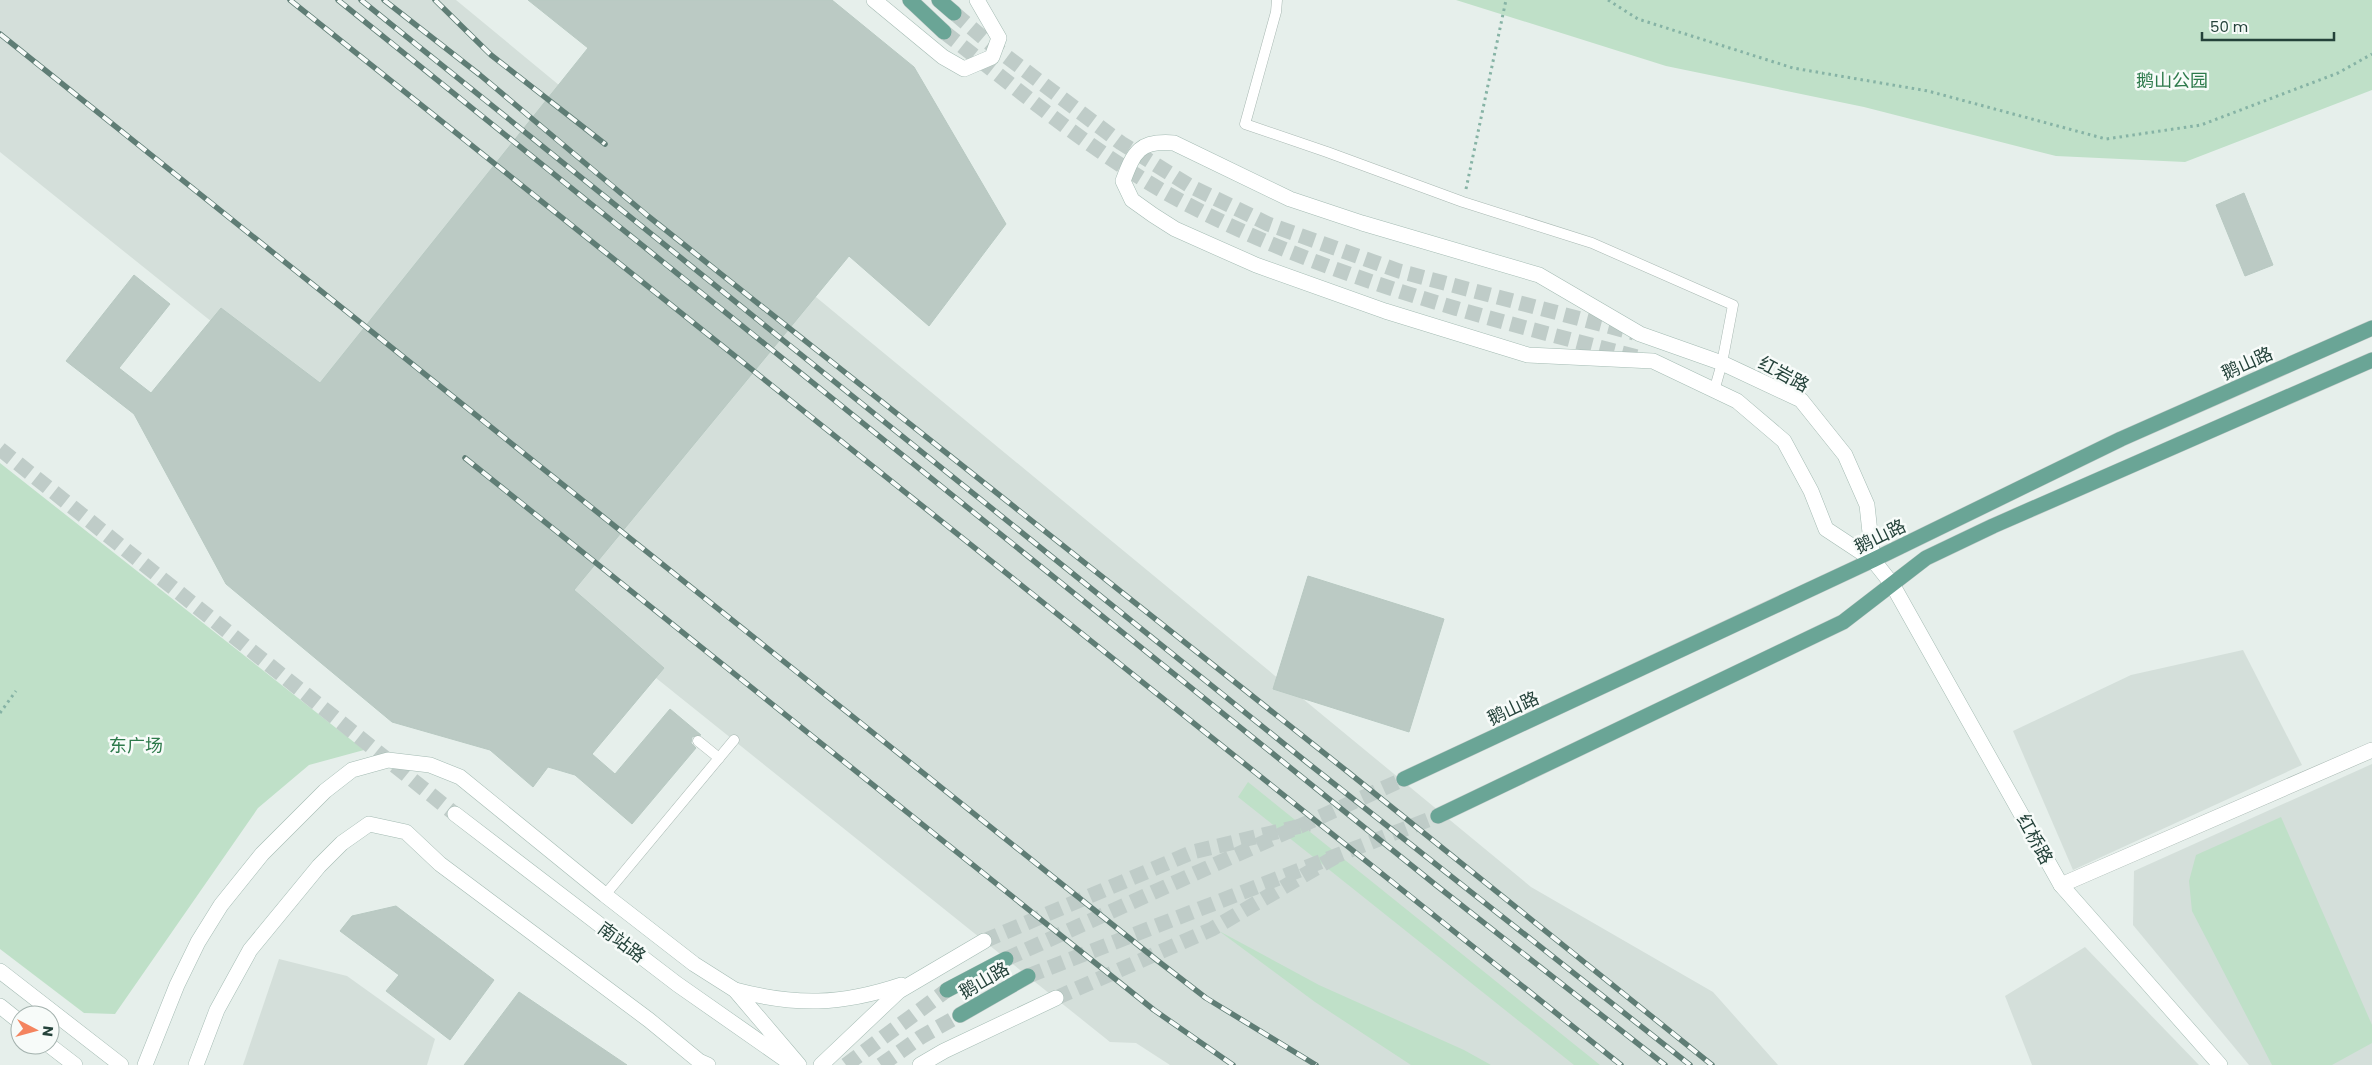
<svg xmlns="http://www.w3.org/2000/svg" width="2372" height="1065" viewBox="0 0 2372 1065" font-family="Poppins,'Noto Sans SC',sans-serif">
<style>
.built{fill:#d4dfda}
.green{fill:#bfe0c8}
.building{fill:#bbcac4;stroke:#b8c9c2}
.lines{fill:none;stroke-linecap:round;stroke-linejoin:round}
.secondary-tunnel{stroke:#bfccc8;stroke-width:15;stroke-dasharray:15 8;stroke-linecap:butt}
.primary-tunnel{stroke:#bfccc8;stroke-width:15;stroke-dasharray:15 8;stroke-linecap:butt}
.lane-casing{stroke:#a8b8b2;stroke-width:11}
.street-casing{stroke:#a8b8b2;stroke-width:16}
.secondary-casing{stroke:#a4bbb3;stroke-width:16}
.primary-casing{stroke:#c2cac8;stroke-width:16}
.path{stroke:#86b3a5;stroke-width:3;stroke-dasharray:2.5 4;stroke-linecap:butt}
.lane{stroke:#fff;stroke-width:10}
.street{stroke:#fff;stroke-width:15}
.secondary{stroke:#fff;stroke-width:15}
.primary{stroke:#6aa596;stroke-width:15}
.rail-casing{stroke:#5f7d75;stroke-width:5.5}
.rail{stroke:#f7fbf9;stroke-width:4;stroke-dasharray:11;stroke-linecap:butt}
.labels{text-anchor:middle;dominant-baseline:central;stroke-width:5;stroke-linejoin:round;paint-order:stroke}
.park-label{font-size:18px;fill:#2d7a4b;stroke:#f7fbf9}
.street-label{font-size:18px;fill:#24423a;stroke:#f7fbf9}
</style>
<rect width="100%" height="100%" fill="#e6efeb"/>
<g class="built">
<polygon points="0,0 456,0 1531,887 1713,992 1778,1065 1170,1065 1136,1043 1110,1042 0,152"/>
<polygon points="2243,650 2302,765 2073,870 2013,731 2131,675"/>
<polygon points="2372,764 2372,1065 2249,1065 2133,925 2134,871"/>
<polygon points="2085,947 2199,1065 2032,1065 2005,996"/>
<polygon points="279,959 347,976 435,1039 427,1065 243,1065"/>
</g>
<g class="green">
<polygon points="1456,0 2372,0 2372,90 2185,162 2056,156 1864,107 1666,66"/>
<polygon points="0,463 364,750 309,765 258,808 115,1014 84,1013 0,949"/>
<polygon points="1248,782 1600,1065 1574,1065 1238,797"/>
<polygon points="2281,817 2372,1025 2372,1043 2332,1065 2272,1065 2192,911 2189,881 2196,855"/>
<polygon points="1219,931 1319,985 1464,1050 1491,1065 1411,1065 1315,1002"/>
</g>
<g class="building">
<polygon points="528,0 832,0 914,67 1006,224 929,326 849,256 574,590 664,668 592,754 615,774 670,709 701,735 692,737 691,743 696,748 632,824 575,775 548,767 533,787 490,750 392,722 226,584 134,414 66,361 134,275 170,304 119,368 151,393 221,308 320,383 588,48"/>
<polygon points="2244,193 2273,265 2245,276 2216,205"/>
<polygon points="1308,576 1444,619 1409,732 1273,689"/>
<polygon points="396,906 494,980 450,1040 386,991 399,975 340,931 352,916"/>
<polygon points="519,992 627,1065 464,1065"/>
</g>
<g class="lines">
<g class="secondary-tunnel">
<polyline points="0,449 455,814"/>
<polyline points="984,941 1193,852 1309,824"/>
<polyline points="1056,998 1212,929 1335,857"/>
</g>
<g class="primary-tunnel">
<polyline points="954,13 994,47 1121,143 1190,186 1268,224 1399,271 1634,333"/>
<path d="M944,32C1020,91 1096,156 1181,201C1323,277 1482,317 1637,357"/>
<polyline points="1006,959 1404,779"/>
<polyline points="1028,976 1438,816"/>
<polyline points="846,1065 947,990"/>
<polyline points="881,1065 921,1037 960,1015"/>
</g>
<g class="lane-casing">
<g id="lane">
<polyline points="1277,0 1276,12 1245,124 1327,152 1463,202 1592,243 1733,305 1722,363 1714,391"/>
<polyline points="698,741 719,758"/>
<polyline points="605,895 734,740"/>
</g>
</g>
<g class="street-casing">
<polyline id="street" points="2061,885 2372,750"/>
</g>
<g class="secondary-casing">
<g id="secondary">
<polyline points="874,0 943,57 964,69 992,57 999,38 977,0"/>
<path d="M1873,560L1867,505L1845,455L1801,400L1722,363L1640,334L1539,275L1362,223L1290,199L1174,143C1139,140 1134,152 1123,181L1132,200L1153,215L1175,229L1256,265L1385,311L1528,355L1653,361L1737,401L1784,441L1811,491L1826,529L1873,560L1892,584L2061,885L2220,1065"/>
<polyline points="455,814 677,984 790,1063"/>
<polyline points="0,971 121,1065"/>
<path d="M735,990C796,1006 841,1005 901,985"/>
<polyline points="0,1006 20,1022"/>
<polyline points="49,1045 75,1065"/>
<polyline points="145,1065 177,985 198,942 221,905 262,854 325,791 352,770 388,760 430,765 460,777 605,895 694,964 735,990 799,1065"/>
<polyline points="196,1065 217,1010 250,950 319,866 342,843 369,824 406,832 440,864 649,1020 699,1061 708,1065"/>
<polyline points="821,1065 899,991 984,941"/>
<polyline points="920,1065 944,1051 1056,998"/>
</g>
</g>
<g class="primary-casing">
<g id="primary">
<polyline points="910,0 944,32"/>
<polyline points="939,0 954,13"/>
<polyline points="1404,779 1873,560 2121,439 2372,328"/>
<polyline points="1438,816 1843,622 1926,558 1993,526 2372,360"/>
<polyline points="947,990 1006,959"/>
<polyline points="960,1015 1028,976"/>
</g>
</g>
<g class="path">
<polyline points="1608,0 1638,19 1793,68 1928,91 2106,139 2201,125 2338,73 2372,54"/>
<polyline points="1466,189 1506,0"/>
<polyline points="0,713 16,691"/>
</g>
<use href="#lane" class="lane"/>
<use href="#street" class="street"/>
<use href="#secondary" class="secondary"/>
<use href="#primary" class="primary"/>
<g class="rail-casing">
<g id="rail">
<polyline points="290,0 1621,1065"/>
<polyline points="338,0 1437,886 1665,1065"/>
<polyline points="361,0 1304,760 1690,1065"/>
<polyline points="384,0 480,75 648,216 1348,772 1712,1065"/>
<polyline points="435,0 491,55 605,144"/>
<polyline points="0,34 1158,961 1206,998 1316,1065"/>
<polyline points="465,458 1154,1010 1233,1065"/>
</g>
</g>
<use href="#rail" class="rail"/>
</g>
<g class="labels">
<g class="park-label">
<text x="2172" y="80">鹅山公园</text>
<text x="136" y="745">东广场</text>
</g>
<g class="street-label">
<text transform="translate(2247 363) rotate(-24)">鹅山路</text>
<text transform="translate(1784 374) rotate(28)">红岩路</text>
<text transform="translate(1880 536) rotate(-26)">鹅山路</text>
<text transform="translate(1513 708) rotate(-25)">鹅山路</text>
<text transform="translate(2035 839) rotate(61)">红桥路</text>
<text transform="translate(622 942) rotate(37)">南站路</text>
<text transform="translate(984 980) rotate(-30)">鹅山路</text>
</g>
</g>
<g transform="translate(35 1030) rotate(96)"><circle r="24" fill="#f7fbf9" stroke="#a3b1ad"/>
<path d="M0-4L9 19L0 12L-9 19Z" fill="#f4845f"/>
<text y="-8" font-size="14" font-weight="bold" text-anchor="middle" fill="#24423a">N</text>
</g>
<path d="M2202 32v8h132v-8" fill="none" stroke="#24423a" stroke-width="2.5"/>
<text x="2210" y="32" font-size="15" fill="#24423a" stroke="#f7fbf9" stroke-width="4" paint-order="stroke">50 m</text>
</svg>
